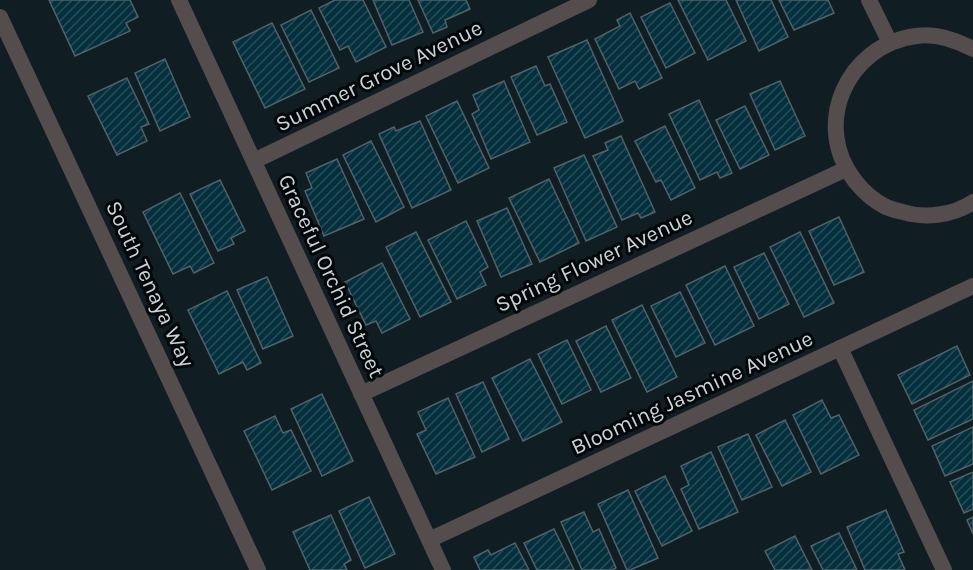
<svg xmlns="http://www.w3.org/2000/svg" width="973" height="570" viewBox="0 0 973 570" font-family="Karla,sans-serif">
<style>
.building{fill:url(#building-hatch);stroke:#526268;stroke-width:1.5}
.lines{fill:none;stroke-linecap:round;stroke-linejoin:round}
.minor{stroke:#544c4d;stroke-width:16}
.tertiary{stroke:#544c4d;stroke-width:16}
.labels{text-anchor:middle;dominant-baseline:central;stroke-width:6;stroke-linejoin:round;paint-order:stroke}
.street-label{font-size:22px;fill:#cad3d7;stroke:#03070a}
</style>
<defs>
<pattern id="building-hatch" width="6" height="6" patternUnits="userSpaceOnUse" patternTransform="scale(1.5)"><rect width="6" height="6" fill="#04303e"/><path d="M-1 1l2-2M0 6l6-6M5 7l2-2" fill="none" stroke="#274d59"/></pattern>
</defs>
<rect width="100%" height="100%" fill="#101e24"/>
<g class="building">
<polygon points="49,0 130,0 138,17 126,23 130,31 75,56"/>
<polygon points="335,0 363,0 386,47 356,62 348,46 340,50 319,8"/>
<polygon points="373,0 409,0 423,32 392,45"/>
<polygon points="418,0 466,0 470,9 445,20 447,27 433,33"/>
<polygon points="678,0 726,0 746,41 708,60"/>
<polygon points="736,0 771,0 788,37 759,51"/>
<polygon points="779,0 828,0 834,13 794,30"/>
<polygon points="670,3 695,53 666,68 641,17"/>
<polygon points="311,10 339,68 309,82 281,25"/>
<polygon points="630,13 662,78 639,89 635,81 619,89 595,39 620,26 617,20"/>
<polygon points="272,23 305,89 265,108 233,42"/>
<polygon points="587,40 623,121 585,138 548,57"/>
<polygon points="165,59 190,117 160,131 135,73"/>
<polygon points="536,66 545,86 550,84 567,122 537,135 511,77"/>
<polygon points="127,78 149,124 141,127 147,141 117,155 88,96"/>
<polygon points="504,81 530,142 491,159 472,114 479,110 473,95"/>
<polygon points="780,81 805,136 775,150 750,94"/>
<polygon points="699,100 732,173 720,178 717,172 700,180 669,114"/>
<polygon points="457,101 489,168 458,183 426,116"/>
<polygon points="745,106 769,155 740,169 716,120"/>
<polygon points="420,121 451,190 412,208 379,134 394,127 396,131"/>
<polygon points="665,126 695,188 671,200 661,180 656,182 635,141"/>
<polygon points="621,136 655,212 641,218 638,213 622,220 593,156 608,150 605,143"/>
<polygon points="371,141 404,207 376,222 343,155"/>
<polygon points="584,155 617,227 586,241 554,168"/>
<polygon points="337,159 364,219 324,236 305,191 312,188 306,173"/>
<polygon points="549,179 579,243 540,262 509,198"/>
<polygon points="220,180 245,231 231,238 234,244 218,251 190,194"/>
<polygon points="180,193 214,263 194,273 190,266 173,274 143,212"/>
<polygon points="507,208 532,264 501,277 477,221"/>
<polygon points="839,217 864,272 834,285 809,231"/>
<polygon points="466,221 488,267 480,272 486,285 457,299 428,240"/>
<polygon points="416,232 451,302 420,317 386,247"/>
<polygon points="800,232 834,303 804,317 770,247"/>
<polygon points="764,253 789,304 759,319 734,267"/>
<polygon points="382,263 410,319 382,333 376,321 366,325 345,282"/>
<polygon points="725,266 754,326 715,345 686,285"/>
<polygon points="267,277 293,336 263,349 237,290"/>
<polygon points="227,291 261,363 247,370 243,362 219,374 188,310"/>
<polygon points="680,292 705,343 676,357 651,306"/>
<polygon points="642,305 677,377 647,392 612,320"/>
<polygon points="606,326 631,378 601,392 576,341"/>
<polygon points="567,340 591,390 562,404 538,354"/>
<polygon points="957,346 970,375 912,404 898,375"/>
<polygon points="530,359 562,422 523,441 492,378"/>
<polygon points="973,381 973,419 928,440 914,410"/>
<polygon points="483,382 509,439 482,452 456,394"/>
<polygon points="322,394 353,461 322,476 291,409"/>
<polygon points="448,398 475,457 436,474 417,434 426,430 418,412"/>
<polygon points="822,400 831,418 839,415 859,455 821,474 793,415"/>
<polygon points="275,416 283,433 291,430 311,471 272,490 244,431"/>
<polygon points="785,420 811,472 782,486 756,435"/>
<polygon points="973,427 973,464 945,476 932,446"/>
<polygon points="748,434 772,487 742,500 718,447"/>
<polygon points="711,452 738,512 699,529 681,489 689,485 681,466"/>
<polygon points="973,472 973,509 964,513 950,482"/>
<polygon points="665,476 692,531 662,546 635,491"/>
<polygon points="628,490 658,558 630,570 627,570 598,504"/>
<polygon points="369,497 395,554 365,568 339,511"/>
<polygon points="886,510 904,552 898,554 905,570 865,570 847,527"/>
<polygon points="584,512 593,532 599,529 616,568 612,570 582,570 561,522"/>
<polygon points="331,515 351,560 344,564 347,570 310,570 293,532"/>
<polygon points="973,517 973,534 967,520"/>
<polygon points="554,529 574,570 537,570 524,543"/>
<polygon points="839,533 857,570 823,570 811,546"/>
<polygon points="795,536 812,570 775,570 765,551"/>
<polygon points="515,543 529,570 480,570 474,557 488,550 491,555"/>
</g>
<g class="lines">
<g class="minor">
<polyline points="179,0 443,570"/>
<polyline points="869,0 890,43"/>
<path d="M973,49C956,40 935,33 916,36C847,45 811,125 855,181C863,191 874,201 886,207C891,209 898,211 903,212C925,219 954,215 973,202"/>
<polyline points="254,161 589,0"/>
<polyline points="840,348 944,570"/>
<polyline points="361,394 846,169"/>
<polyline points="429,540 973,286"/>
</g>
<polyline class="tertiary" points="0,17 258,570"/>
</g>
<g class="labels">
<g class="street-label">
<text transform="translate(379 76) rotate(-26)">Summer Grove Avenue</text>
<text transform="translate(594 261) rotate(-25)">Spring Flower Avenue</text>
<text transform="translate(331 276) rotate(65)">Graceful Orchid Street</text>
<text transform="translate(150 284) rotate(65)">South Tenaya Way</text>
<text transform="translate(692 393) rotate(-25)">Blooming Jasmine Avenue</text>
</g>
</g>
</svg>
